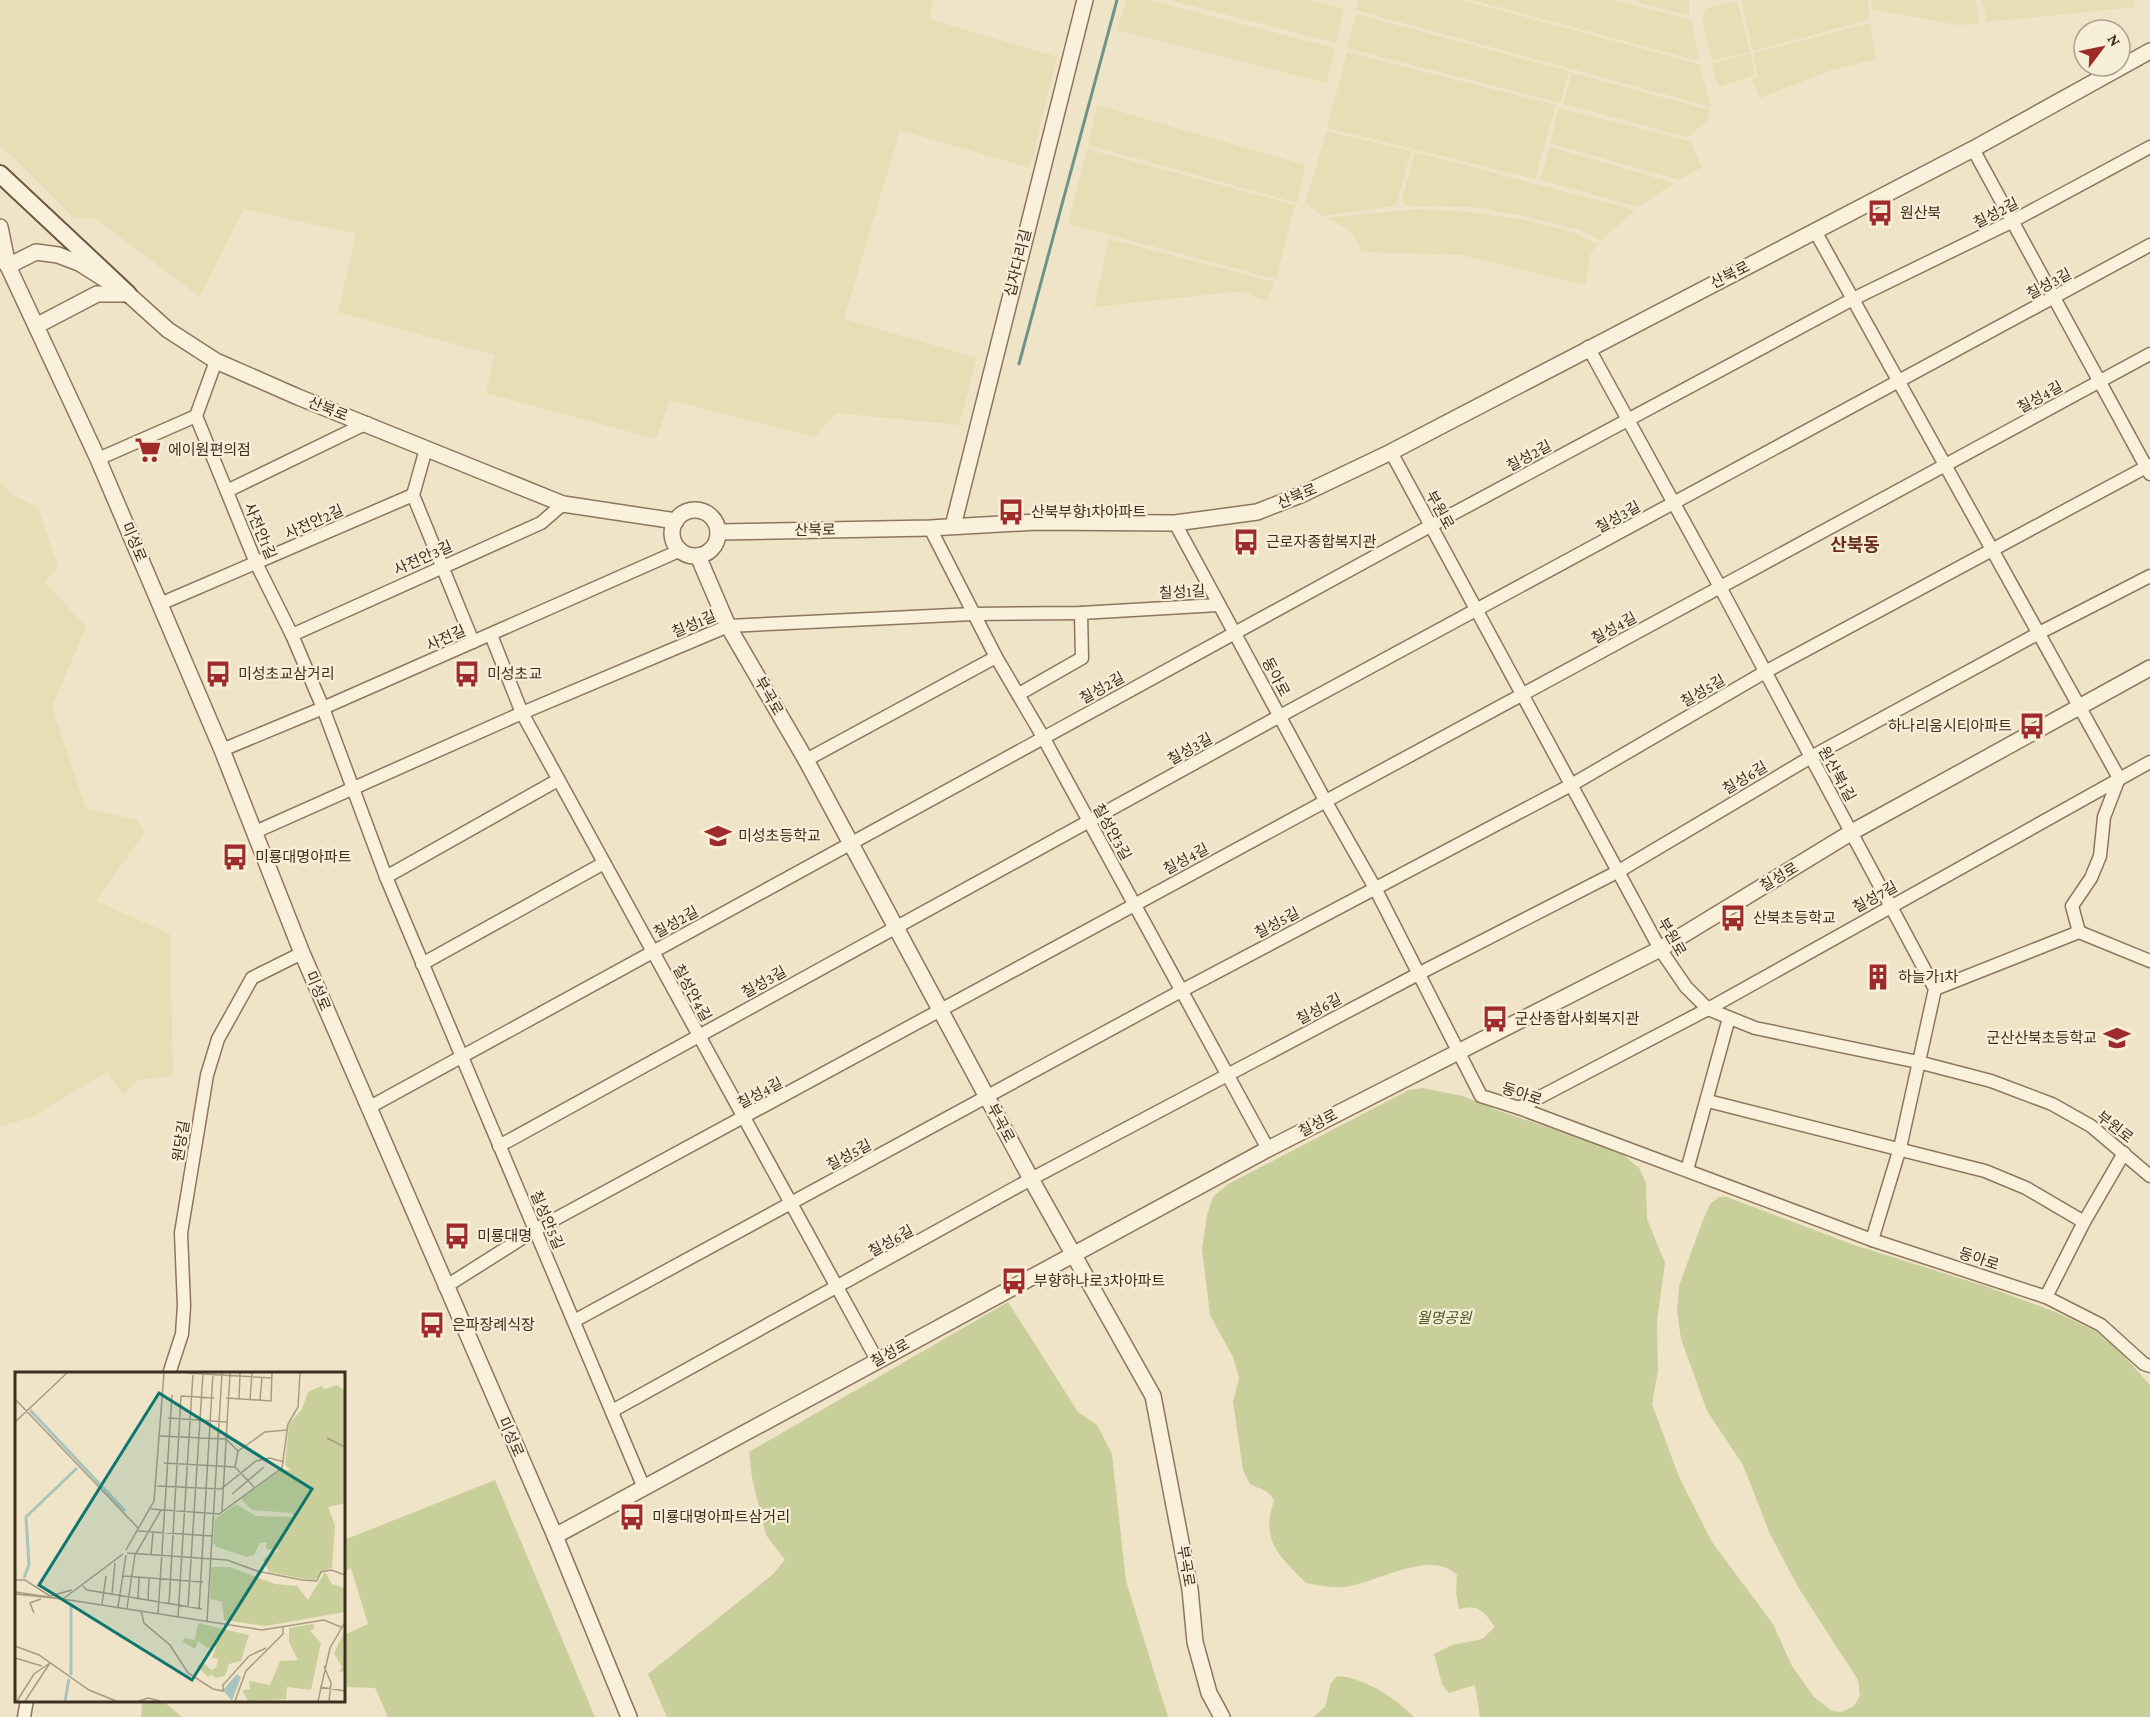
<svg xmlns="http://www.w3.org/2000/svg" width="2150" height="1717" viewBox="0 0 2150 1717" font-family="'Crimson Pro','Noto Sans KR',serif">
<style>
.farmland{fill:#e6deb5}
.green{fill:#c9cf9b}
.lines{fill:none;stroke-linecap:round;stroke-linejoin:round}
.stream{stroke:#6f938a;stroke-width:3}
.minor-casing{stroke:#8d765c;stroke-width:15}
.tertiary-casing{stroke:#8d765c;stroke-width:18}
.secondary-casing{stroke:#6f573f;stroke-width:20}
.minor{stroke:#faf1dc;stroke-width:12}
.tertiary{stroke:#faf1dc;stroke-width:15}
.secondary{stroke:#faf1dc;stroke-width:16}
.labels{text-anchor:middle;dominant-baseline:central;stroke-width:4.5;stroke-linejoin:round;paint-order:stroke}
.poi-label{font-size:15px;fill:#3d2e20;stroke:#f7eed8;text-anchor:start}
.street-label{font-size:15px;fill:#3d2e20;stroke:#f7eed8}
.park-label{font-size:15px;font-style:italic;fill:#4d5a26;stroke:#f7eed8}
.quarter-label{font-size:18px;font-weight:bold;fill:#6b2e1e;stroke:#f7eed8}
.inset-river{fill:none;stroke:#a9c4bc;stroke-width:3}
.inset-road{fill:none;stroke:#a89b85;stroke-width:1.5}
.view{fill:#0f766e;fill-opacity:0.15;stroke:#0f766e;stroke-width:3}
.inset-edge{fill:none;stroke:#3d2e20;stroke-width:3}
</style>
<rect width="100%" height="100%" fill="#f0e4c8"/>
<g class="farmland">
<polygon points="0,0 933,0 929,19 1057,57 1030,168 900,130 844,319 977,358 959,425 836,413 815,437 670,400 656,439 486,393 494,355 338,312 356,234 244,209 200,297 94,218 74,218 0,145"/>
<polygon points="1126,0 1149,0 1335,48 1326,83 1117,30"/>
<polygon points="1168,0 1309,0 1344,9 1336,43"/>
<polygon points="1358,0 1462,0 1699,64 1711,107 1355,10"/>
<polygon points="1472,0 1613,0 1691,20 1699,58 1695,60"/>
<polygon points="1631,0 1689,0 1689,16"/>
<polygon points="1741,0 1868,0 1869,20 1753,51"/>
<polygon points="1872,0 1976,0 1979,24 1957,25 1872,9"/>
<polygon points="1982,0 2134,0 2135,7 1987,22"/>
<polygon points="1737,1 1750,52 1712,61 1703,22 1705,9"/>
<polygon points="1356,14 1569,71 1560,103 1347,48"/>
<polygon points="1870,23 1876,59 1829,71 1760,98 1752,79 1757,77 1754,53"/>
<polygon points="1347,52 1556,105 1535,179 1327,128"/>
<polygon points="1751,53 1755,75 1718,87 1712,63"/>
<polygon points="1572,73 1710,110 1707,122 1687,137 1563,104"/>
<polygon points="1097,105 1305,165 1297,203 1088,145"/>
<polygon points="1559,108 1690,141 1702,167 1679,180 1550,143"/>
<polygon points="1327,131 1411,151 1396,206 1323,216 1305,203"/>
<polygon points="1550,147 1674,183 1638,207 1540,180"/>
<polygon points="1087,149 1295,205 1276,279 1068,224"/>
<polygon points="1415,152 1635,210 1601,241 1580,230 1524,216 1471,207 1405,206 1402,200"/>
<polygon points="1419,209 1470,212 1525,220 1578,234 1597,244 1590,255 1586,285 1461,255 1362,252 1350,230 1326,218"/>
<polygon points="1109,239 1274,282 1267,302 1243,291 1094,307"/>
<polygon points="0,482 11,494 38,508 58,567 45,582 86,627 52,707 86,808 137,820 144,833 96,901 170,934 173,1076 138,1080 123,1095 107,1072 34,1116 0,1127"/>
</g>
<g class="green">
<path d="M1423,1088L1463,1096L1494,1109L1620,1152L1639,1168L1646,1183L1647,1219L1665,1263L1657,1321L1658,1371L1652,1404L1679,1477L1712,1542L1773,1624L1792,1666L1814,1697L1832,1711L1842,1712L1854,1706L1860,1696L1858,1680L1798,1587L1770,1534L1743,1465L1707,1411L1681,1339L1677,1311L1679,1286L1703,1220L1710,1204L1719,1197H1727L1854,1245L1988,1287L2058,1313L2097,1332L2118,1349L2150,1385V1717H1480L1475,1685L1449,1693L1442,1684L1434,1654L1452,1645L1482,1639L1495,1627C1483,1611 1480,1604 1459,1609L1456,1593L1457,1575C1430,1547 1372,1586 1342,1587C1330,1588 1318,1585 1306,1583C1279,1555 1260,1541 1274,1501C1269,1489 1261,1490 1250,1484L1243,1470L1233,1402L1239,1378L1233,1357L1210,1315L1202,1249L1207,1215L1213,1197L1228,1184L1409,1090Z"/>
<polygon points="1008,1302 1078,1412 1097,1425 1112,1454 1126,1581 1168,1717 667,1717 648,1674 772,1575 785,1560 766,1535 752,1478 749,1452"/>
<polygon points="495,1480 595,1717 388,1717 375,1688 347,1687 344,1673 344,1635 368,1624 351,1568 344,1572 344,1540"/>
<path d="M1337,1676C1364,1677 1395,1698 1414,1717H1313L1325,1707L1331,1683Z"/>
<polygon points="142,1701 163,1701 182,1717 141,1717"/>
</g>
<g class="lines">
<polyline class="stream" points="1019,364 1117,0"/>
<g class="minor-casing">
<g id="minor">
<polyline points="1973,149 2150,474"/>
<polyline points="1815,231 2119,778"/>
<polyline points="1588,347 1720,587 1935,989 1900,1148 1872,1240"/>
<polyline points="216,361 196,416 256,563 292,635 323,708 386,877 644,1488"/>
<polyline points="426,449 413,495 473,642"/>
<polyline points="1391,452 1660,949 1686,987 1708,1009 1755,1028 1918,1062 1991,1081 2052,1104 2091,1126 2150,1176"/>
<polyline points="98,459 196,416"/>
<polyline points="227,491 367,423"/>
<polyline points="1175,523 1326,802 1375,888 1481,1096 1519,1108 1872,1240 2046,1297 2101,1325 2144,1364 2150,1366"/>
<polyline points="930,528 996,657 1043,737 1268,1149"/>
<polyline points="160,604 413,495"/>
<polyline points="292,635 541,523 563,504"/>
<polyline points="491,635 522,713 877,1360"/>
<polyline points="1019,694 1082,658 1081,613"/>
<polyline points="222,750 323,708 681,550"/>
<polyline points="806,760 996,657"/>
<polyline points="255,832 522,713 728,626 973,614 1081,613 1218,605"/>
<polyline points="386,877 558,780"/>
<polyline points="2079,932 2150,961"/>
<polyline points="422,964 604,863"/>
<polyline points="1935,989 2079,932 2072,906 2091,878 2100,856 2104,817 2119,778"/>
<polyline points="1708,1101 1985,1171 2026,1188 2084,1222"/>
<polyline points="368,1108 1432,525 1853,299 2011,222 2150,147"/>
<polyline points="1519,1108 1708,1009 2150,762"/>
<polyline points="499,1146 1280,716 2150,245"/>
<polyline points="1687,1170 1729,1018"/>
<polyline points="445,1287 535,1230 2150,354"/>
<polyline points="2046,1297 2084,1222 2124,1153"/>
<polyline points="574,1321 1181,991 1573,784 1765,672 2150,465"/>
<polyline points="169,1374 182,1334 184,1306 181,1233 207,1075 218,1039 252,978 302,953"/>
<polyline points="612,1411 1031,1179 1420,973 1619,871 1811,757 2039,633 2150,576"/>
<polyline points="24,1717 27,1700"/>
</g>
</g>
<g class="tertiary-casing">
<g id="tertiary">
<polyline points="0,227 8,266 0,256"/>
<polyline points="36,326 97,294 127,294"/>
<circle cx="695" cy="533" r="23"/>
<polyline points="953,526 1085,0"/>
<polyline points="718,532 930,528 1037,522 1175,523 1257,512 1303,494 1391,452 1973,149 2150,51"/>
<polyline points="698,556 728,626 806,760 1031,1179 1153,1396 1190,1589 1195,1642 1209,1693 1222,1717"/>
<polyline points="555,1536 1268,1149 1660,949 1852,832 2150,668"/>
<polyline points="629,1717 555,1536 302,953 222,750 98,459 8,266 36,252 58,255 79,263 128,294 168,330 216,361 298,397 563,504 676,521"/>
</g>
</g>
<g class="secondary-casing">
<polyline id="secondary" points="0,174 128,294"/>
</g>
<use href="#minor" class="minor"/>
<use href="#tertiary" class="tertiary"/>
<use href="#secondary" class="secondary"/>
</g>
<defs>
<g id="bus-bare" transform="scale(2.07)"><path d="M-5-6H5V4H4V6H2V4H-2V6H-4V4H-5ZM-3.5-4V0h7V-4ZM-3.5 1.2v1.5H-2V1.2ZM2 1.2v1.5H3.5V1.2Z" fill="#9e2a2b" stroke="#f7eed8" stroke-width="2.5" paint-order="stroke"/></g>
<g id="supermarket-bare" transform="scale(2.07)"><path d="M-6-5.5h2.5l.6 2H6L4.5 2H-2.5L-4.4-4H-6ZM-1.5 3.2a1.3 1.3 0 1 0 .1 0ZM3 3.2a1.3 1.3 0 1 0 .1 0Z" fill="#9e2a2b" stroke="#f7eed8" stroke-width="2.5" paint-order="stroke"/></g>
<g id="school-bare" transform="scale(2.07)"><path d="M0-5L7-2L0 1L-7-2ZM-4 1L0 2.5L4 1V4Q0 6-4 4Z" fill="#9e2a2b" stroke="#f7eed8" stroke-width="2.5" paint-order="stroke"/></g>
<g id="building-bare" transform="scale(2.07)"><path d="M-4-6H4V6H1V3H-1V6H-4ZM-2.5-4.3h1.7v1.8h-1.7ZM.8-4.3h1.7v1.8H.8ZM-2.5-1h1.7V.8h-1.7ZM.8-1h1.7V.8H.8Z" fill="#9e2a2b" stroke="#f7eed8" stroke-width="2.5" paint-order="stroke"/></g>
</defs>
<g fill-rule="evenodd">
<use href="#bus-bare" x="1880" y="213"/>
<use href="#supermarket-bare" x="148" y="450"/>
<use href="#bus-bare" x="1011" y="512"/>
<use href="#bus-bare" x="1246" y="542"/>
<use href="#bus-bare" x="218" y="674"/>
<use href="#bus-bare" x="467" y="674"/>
<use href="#bus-bare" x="2032" y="726"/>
<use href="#school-bare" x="718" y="836"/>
<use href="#bus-bare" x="235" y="857"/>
<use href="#bus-bare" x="1733" y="918"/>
<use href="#building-bare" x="1878" y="977"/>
<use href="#bus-bare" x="1495" y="1019"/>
<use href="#school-bare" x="2117" y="1038"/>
<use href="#bus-bare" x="457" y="1236"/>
<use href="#bus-bare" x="1014" y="1281"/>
<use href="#bus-bare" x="432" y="1325"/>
<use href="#bus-bare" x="632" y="1517"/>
</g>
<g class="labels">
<g class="poi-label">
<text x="1900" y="213">원산북</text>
<text x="168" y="450">에이원편의점</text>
<text x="1031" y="512">산북부향1차아파트</text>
<text x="1266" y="542">근로자종합복지관</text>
<text x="238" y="674">미성초교삼거리</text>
<text x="487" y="674">미성초교</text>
<text x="2012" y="726" text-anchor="end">하나리움시티아파트</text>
<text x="738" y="836">미성초등학교</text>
<text x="255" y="857">미룡대명아파트</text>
<text x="1753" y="918">산북초등학교</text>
<text x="1898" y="977">하늘가1차</text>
<text x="1515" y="1019">군산종합사회복지관</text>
<text x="2097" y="1038" text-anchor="end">군산산북초등학교</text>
<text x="477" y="1236">미룡대명</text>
<text x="1034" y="1281">부향하나로3차아파트</text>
<text x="452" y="1325">은파장례식장</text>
<text x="652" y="1517">미룡대명아파트삼거리</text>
</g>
<g class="street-label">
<text transform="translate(1996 213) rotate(-27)">칠성2길</text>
<text transform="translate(1018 263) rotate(-76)">십자다리길</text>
<text transform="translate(1730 275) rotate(-27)">산북로</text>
<text transform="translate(2049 284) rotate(-28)">칠성3길</text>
<text transform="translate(2040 397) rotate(-29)">칠성4길</text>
<text transform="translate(328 409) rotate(21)">산북로</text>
<text transform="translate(1529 456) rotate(-28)">칠성2길</text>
<text transform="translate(1297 496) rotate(-23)">산북로</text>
<text transform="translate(1440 510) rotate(61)">부원로</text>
<text transform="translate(1618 517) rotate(-29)">칠성3길</text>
<text transform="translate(314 522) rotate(-24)">사전안2길</text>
<text transform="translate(815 530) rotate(-1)">산북로</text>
<text transform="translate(260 531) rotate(67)">사전안1길</text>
<text transform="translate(134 542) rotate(67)">미성로</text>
<text transform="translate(423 558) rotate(-24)">사전안3길</text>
<text transform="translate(1182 592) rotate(-3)">칠성1길</text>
<text transform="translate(694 624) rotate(-23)">칠성1길</text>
<text transform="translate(1614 628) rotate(-29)">칠성4길</text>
<text transform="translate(446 638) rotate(-24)">사전길</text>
<text transform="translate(1276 677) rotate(62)">동아로</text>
<text transform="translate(1102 688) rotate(-29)">칠성2길</text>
<text transform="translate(1703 691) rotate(-30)">칠성5길</text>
<text transform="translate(769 696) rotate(60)">부곡로</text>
<text transform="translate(1190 749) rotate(-29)">칠성3길</text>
<text transform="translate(1837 774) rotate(61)">원산북1길</text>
<text transform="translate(1745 778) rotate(-31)">칠성6길</text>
<text transform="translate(1112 832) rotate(61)">칠성안3길</text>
<text transform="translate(1186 859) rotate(-28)">칠성4길</text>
<text transform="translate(1779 877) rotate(-31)">칠성로</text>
<text transform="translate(1875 897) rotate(-29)">칠성7길</text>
<text transform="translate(676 922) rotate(-29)">칠성2길</text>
<text transform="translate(1277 923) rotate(-28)">칠성5길</text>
<text transform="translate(1672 937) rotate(60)">부원로</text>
<text transform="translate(764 982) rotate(-29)">칠성3길</text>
<text transform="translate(318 991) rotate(67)">미성로</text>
<text transform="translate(692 993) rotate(61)">칠성안4길</text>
<text transform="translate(1319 1009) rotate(-28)">칠성6길</text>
<text transform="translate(760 1093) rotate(-28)">칠성4길</text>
<text transform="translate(1522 1094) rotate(18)">동아로</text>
<text transform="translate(1001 1123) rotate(62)">부곡로</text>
<text transform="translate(1318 1123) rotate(-28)">칠성로</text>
<text transform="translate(2115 1127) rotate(38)">부원로</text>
<text transform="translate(181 1141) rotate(-81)">원당길</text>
<text transform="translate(849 1155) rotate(-28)">칠성5길</text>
<text transform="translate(547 1220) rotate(67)">칠성안5길</text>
<text transform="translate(891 1241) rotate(-29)">칠성6길</text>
<text transform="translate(1979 1259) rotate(18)">동아로</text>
<text transform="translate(890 1353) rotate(-29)">칠성로</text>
<text transform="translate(511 1437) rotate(66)">미성로</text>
<text transform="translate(1186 1566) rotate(80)">부곡로</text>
</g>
<g class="park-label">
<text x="1444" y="1318">월명공원</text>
</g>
<g class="quarter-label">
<text x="1855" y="545">산북동</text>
</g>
</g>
<g transform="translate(15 1372)">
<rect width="330" height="330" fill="#f0e4c8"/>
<path d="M322,13L330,19V131L313,135L320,153L317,196L307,199L300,209L254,200L248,187L264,178L251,177L252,170L245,171L239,183L232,185L202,175L198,171L200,147L221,132L241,144L278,145L277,141L237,138L226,127L266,98H276L270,93L274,52L287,37L293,20L306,14L310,17ZM196,195H215L260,212L282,214L293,228L310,200L317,212L330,216V240L250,254L209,248L207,230L195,227ZM183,251L234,263L226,289L214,292L210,304L200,306L196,302L193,305L182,294L189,291L196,298L201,296L203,286H197L201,274L193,276L183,269L180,277L168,270L169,266L180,268ZM298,252L300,256L295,259L306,271L296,318L272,315L271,327L233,329L227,318L235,317L234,309L255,313L265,289L283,288L274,270V256ZM330,258V299L324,300L327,295L319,281Z" fill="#c9cf9b"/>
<path d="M222,302L226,305L217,329L208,318Z" fill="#a9c4bc"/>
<path class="inset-river" d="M15,38L110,139M9,206L14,193L11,145L62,96M56,233V303M50,329L54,307"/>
<path class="inset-road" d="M171,1L257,6M166,24L199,26M211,26L256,29L257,1M0,27L124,157M224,27L225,1M235,28L237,1M245,28L247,5M153,46L212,50M0,50L52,1M145,64L211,67L223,79L220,95M312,66L330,75M223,79L250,60L272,58M149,91L220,95L239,115M142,114L206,117L241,89L255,86L269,90M217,122L249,95M136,137L204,142L267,96L273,52L283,35L285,1M207,139L215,1M123,159L197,164M111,178L139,129L149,1M112,181L212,188L242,199L287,208L302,209L306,200L316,198L330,203M108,182L48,227L247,258L309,248L326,255M136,183L138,161M108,204L188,210M0,208H10L35,224M68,214L72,218L187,237M0,220L48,227L0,222M97,222L100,191M35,224L57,218M123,227L124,206M133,229L134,207M87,232L91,204M154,232L166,24M103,235L111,183M173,235L188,1M112,236L120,183L146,138M184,237L198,1M126,239L129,251L155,273L173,301L198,317L208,319V313L234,284L251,276M19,241L15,231L26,227M143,242L157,23M163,245L178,1M192,249L207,1M0,274L24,283L74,318L101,329M0,286L27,294M309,294L316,311L314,329M305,315L330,319M2,329L19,302L35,291M10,329L35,291M124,329L133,326L145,329M220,329L231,299L268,262V255M303,329L315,276L330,250"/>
<path class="view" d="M144,21L297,117L177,308L24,213Z"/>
<rect width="330" height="330" class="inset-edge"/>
</g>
<g transform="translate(2102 48) rotate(58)"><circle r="28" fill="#f7eed8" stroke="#ada18e" stroke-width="1.5"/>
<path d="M0-4.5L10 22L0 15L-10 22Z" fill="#9e2a2b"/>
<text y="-9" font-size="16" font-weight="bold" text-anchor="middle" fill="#3d2e20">N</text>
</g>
</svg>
